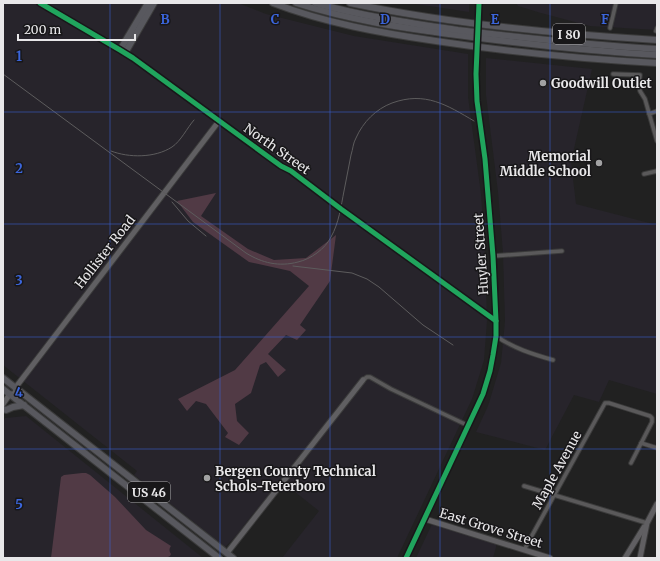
<svg xmlns="http://www.w3.org/2000/svg" width="660" height="561" viewBox="0 0 660 561" font-family="Merriweather,serif">
<style>
.built{fill:#27242b}
.green{fill:#513a45}
.lines{fill:none;stroke-linecap:round;stroke-linejoin:round}
.street-casing{stroke:#3b3b3b;stroke-width:5.5}
.secondary-casing{stroke:#3b3b3b;stroke-width:7}
.highway-casing{stroke:#3b3b3b;stroke-width:8}
.street{stroke:#5a595a;stroke-width:3.5}
.secondary{stroke:#605f62;stroke-width:5}
.highway{stroke:#58585e;stroke-width:6}
.rail{stroke:#5d5c5d;stroke-width:1}
.secondary-bridge-casing{stroke:#3b3b3b;stroke-width:7;stroke-linecap:butt}
.secondary-bridge{stroke:#605f62;stroke-width:5}
.cycleway-casing{stroke:#181719;stroke-width:8}
.cycleway{stroke:#20a55d;stroke-width:5}
.grid{fill:none;stroke:#3b65db;stroke-width:1;stroke-opacity:0.55}
.poi-dot{fill:#a2a2a3;stroke:#181719;stroke-width:1.5}
.labels{text-anchor:middle;dominant-baseline:central;stroke-width:3;stroke-linejoin:round;paint-order:stroke}
.shield{fill:#181719;stroke:#aaa9ab;stroke-width:1}
.shield-label{font-size:12px;font-weight:bold;fill:#e8e7e9}
.poi-label{font-size:13px;font-weight:bold;fill:#e8e7e9;stroke:#181719;text-anchor:start}
.street-label{font-size:13px;fill:#e8e7e9;stroke:#181719}
.grid-label{font-size:13px;text-anchor:middle;font-weight:bold;fill:#3b65db;stroke:#181719;stroke-width:3;stroke-linejoin:round;paint-order:stroke}
</style>
<rect width="100%" height="100%" fill="#212121"/>
<g class="built">
<polygon points="3,3 238,3 266,14 354,36 468,54 468,97 481,194 485,254 487,321 484,360 472,399 397,558 282,558 319,511 280,480 275,488 249,519 237,535 225,547 134,475 137,471 3,365"/>
<polygon points="409,3 469,3 469,12"/>
<polygon points="516,3 657,3 657,30 590,26 541,13 518,6"/>
<polygon points="486,58 592,69 571,162 576,204 657,225 657,394 609,380 599,402 574,395 545,450 476,432 488,406 501,363 505,321 503,253 498,192 486,95"/>
<polygon points="26,416 203,558 3,558 3,421 5,418"/>
<polygon points="433,522 498,540 493,558 416,558"/>
</g>
<g class="green">
<polygon points="216,193 201,216 248,249 274,260 306,258 336,235 330,281 300,325 306,330 297,340 286,335 268,354 286,370 278,377 266,362 260,365 251,393 235,404 237,421 249,433 239,445 225,437 228,433 206,404 196,401 187,411 178,399 235,370 309,286 290,271 249,262 193,222 177,201"/>
<path d="M82,473H86L90,475L115,497L146,530L171,546C169,549 169,551 171,554L170,556L166,558H51L61,477L64,475Z"/>
</g>
<g class="lines">
<g class="street-casing">
<g id="street">
<polyline points="610,28 616,3"/>
<polyline points="656,31 657,28"/>
<polyline points="613,74 640,75 639,83 640,91 645,99 657,141"/>
<polyline points="649,114 657,111"/>
<polyline points="644,174 657,171"/>
<polyline points="493,256 562,251"/>
<path d="M496,336C513,348 532,354 553,360"/>
<polyline points="363,380 367,377 370,377 391,389 469,426"/>
<polyline points="641,443 657,448"/>
<polyline points="524,486 647,523"/>
<polyline points="524,550 605,403 609,403 650,416 652,418 652,422 631,463"/>
</g>
</g>
<g class="secondary-casing">
<g id="secondary">
<polyline points="40,3 120,50 133,58 281,166 291,171 341,209 496,321"/>
<polyline points="3,404 10,394 14,394 16,391 15,388 19,383 219,121"/>
<polyline points="425,519 550,558"/>
<polyline points="227,553 363,380"/>
<polyline points="406,558 483,394 490,371 493,355 496,336 496,321 493,256 485,159 477,101 476,74"/>
<polyline points="625,558 644,527"/>
<polyline points="640,558 647,523 657,504"/>
</g>
</g>
<g class="highway-casing">
<g id="highway">
<path d="M273,3C325,23 381,33 436,41C509,52 583,59 657,63"/>
<path d="M296,3C349,20 403,28 457,35C523,44 590,51 657,55"/>
<path d="M315,3C362,16 410,23 458,30C524,38 590,45 657,49"/>
<path d="M350,3C450,24 556,34 657,40"/>
<polyline points="120,50 148,3"/>
<polyline points="125,53 154,3"/>
<polyline points="3,378 233,558"/>
<polyline points="3,389 219,558"/>
<polyline points="3,409 6,410 13,407 24,405"/>
</g>
</g>
<use href="#street" class="street"/>
<use href="#secondary" class="secondary"/>
<use href="#highway" class="highway"/>
<g class="rail">
<path d="M3,74L246,253C262,263 279,267 298,262C311,259 325,249 331,237C339,223 341,206 344,191C346,179 349,167 351,155C353,149 353,143 356,138C363,122 376,109 392,103C425,91 447,105 474,121"/>
<path d="M111,151C129,158 155,158 172,147C181,141 187,128 194,120"/>
<polyline points="172,202 188,221 206,236"/>
<polyline points="293,266 352,273 367,279 379,287 423,325 453,345"/>
</g>
<g class="secondary-bridge-casing">
<polyline id="secondary-bridge" points="476,74 479,3"/>
</g>
<use href="#secondary-bridge" class="secondary-bridge"/>
<g class="cycleway-casing">
<g id="cycleway">
<polyline points="40,3 120,50 133,58 281,166 291,171 341,209 496,321"/>
<polyline points="406,558 483,394 490,371 493,355 496,336 496,321 493,256 485,159 477,101 476,74 479,3"/>
</g>
</g>
<use href="#cycleway" class="cycleway"/>
</g>
<path class="grid" d="M110,3V558M220,3V558M330,3V558M440,3V558M550,3V558M3,112H657M3,224H657M3,337H657M3,449H657"/>
<g class="poi-dot">
<circle cx="543" cy="83" r="4"/>
<circle cx="599" cy="163" r="4"/>
<circle cx="207" cy="478" r="4"/>
</g>
<g class="labels">
<g class="shield">
<rect x="553" y="24" width="32" height="20" rx="3"/>
<rect x="128" y="482" width="42" height="20" rx="3"/>
</g>
<g class="shield-label">
<text x="569" y="34">I 80</text>
<text x="149" y="492">US 46</text>
</g>
<g class="poi-label">
<text x="551" y="83">Goodwill Outlet</text>
<text x="591" y="156" text-anchor="end">Memorial<tspan x="591" dy="15">Middle School</tspan></text>
<text x="215" y="471">Bergen County Technical<tspan x="215" dy="15">Schols-Teterboro</tspan></text>
</g>
<g class="street-label">
<text transform="translate(277 149) rotate(35)">North Street</text>
<text transform="translate(105 252) rotate(-52)">Hollister Road</text>
<text transform="translate(481 254) rotate(-94)">Huyler Street</text>
<text transform="translate(557 470) rotate(-61)">Maple Avenue</text>
<text transform="translate(491 528) rotate(17)">East Grove Street</text>
</g>
</g>
<g class="grid-label">
<text x="165" y="24">B</text>
<text x="275" y="24">C</text>
<text x="385" y="24">D</text>
<text x="495" y="24">E</text>
<text x="605" y="24">F</text>
<text x="19" y="61">1</text>
<text x="19" y="173">2</text>
<text x="19" y="285">3</text>
<text x="19" y="397">4</text>
<text x="19" y="509">5</text>
</g>
<rect width="660" height="561" fill="none" stroke="#e8e7e9" stroke-width="8"/>
<path d="M18 34v6h117v-6" fill="none" stroke="#e8e7e9" stroke-width="2"/>
<text x="24" y="34" font-size="12" fill="#e8e7e9" stroke="#181719" stroke-width="3" paint-order="stroke">200 m</text>
</svg>
